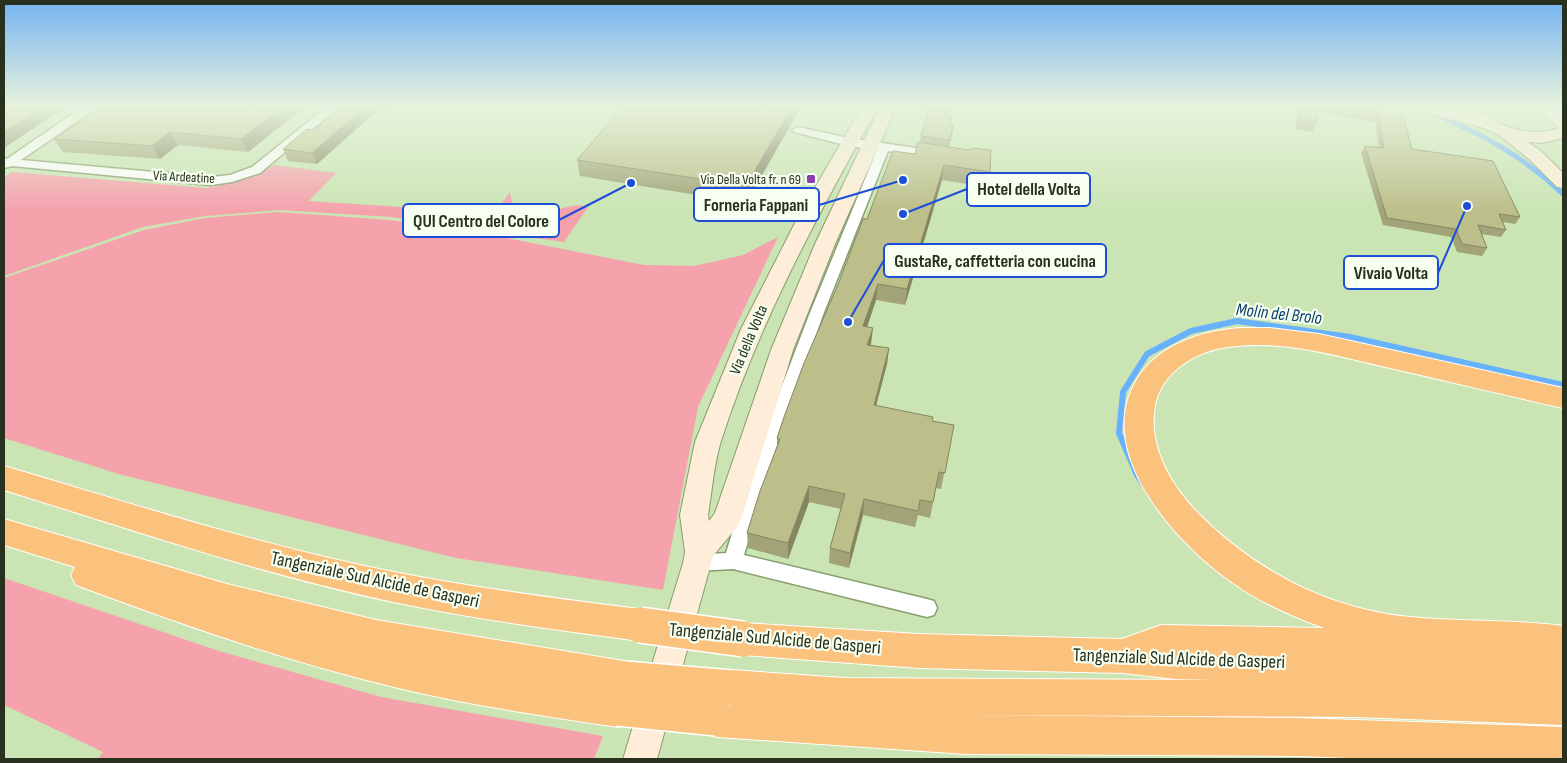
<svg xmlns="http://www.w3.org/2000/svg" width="1567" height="763" viewBox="0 0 1567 763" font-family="'Sofia Sans Condensed',sans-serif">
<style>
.green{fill:#f5a2ad}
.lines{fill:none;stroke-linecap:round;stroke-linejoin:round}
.stream-far1{stroke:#68b2fd;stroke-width:5}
.stream{stroke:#68b2fd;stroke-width:6}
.street-casing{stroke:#869e70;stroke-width:3}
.secondary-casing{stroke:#869e70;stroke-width:2}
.highway-casing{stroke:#fff;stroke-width:2}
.street{fill:#fff;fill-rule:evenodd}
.secondary{fill:#feedd8;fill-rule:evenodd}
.highway{fill:#fbc27d;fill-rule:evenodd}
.highway-bridge-casing{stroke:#fff;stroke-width:38;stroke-linecap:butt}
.highway-bridge{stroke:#fbc27d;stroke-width:35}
.wall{fill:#a2a477}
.shaded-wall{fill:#848661}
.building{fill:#bcbf8a;stroke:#848661}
.poi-dot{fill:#873fb2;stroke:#f6fff0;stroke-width:2}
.labels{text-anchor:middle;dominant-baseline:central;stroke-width:4.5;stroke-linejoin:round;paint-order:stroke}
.far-street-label{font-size:14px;fill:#27311d;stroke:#f6fff0}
.far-poi-label{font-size:14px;fill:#27311d;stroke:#f6fff0;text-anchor:end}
.street-label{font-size:16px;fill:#27311d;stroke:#f6fff0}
.water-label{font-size:18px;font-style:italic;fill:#0b4170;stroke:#f6fff0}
.near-street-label{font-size:19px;fill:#27311d;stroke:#f6fff0}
.leader{fill:none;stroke:#1d4ed8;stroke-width:2}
.callout-dot{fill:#1d4ed8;stroke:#f6fff0;stroke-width:2}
.callout{fill:#f6fff0;stroke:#1d4ed8;stroke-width:2}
.callout-label{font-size:18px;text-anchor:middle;font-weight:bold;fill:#27311d}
</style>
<rect width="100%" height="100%" fill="#cae5b3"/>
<g class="green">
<path d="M274,165L336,173L309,201L495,213L510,192L512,204C521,208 532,212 542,212C561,212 569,202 588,207L564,242L391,217L280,210L205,216L143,227L4,276V177L12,172L206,188C231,184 252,178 274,165Z"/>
<polygon points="278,212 390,220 481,233 644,265 694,266 743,255 778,237 698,407 663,590 456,558 122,475 4,438 4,278 144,230 205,218"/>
<polygon points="4,578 219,651 381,697 603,736 594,759 98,759 103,752 4,705"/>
</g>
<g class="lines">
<path class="stream-far1" d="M1440,117C1487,136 1526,159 1563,194"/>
<polyline class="stream" points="1145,486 1137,475 1119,433 1123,392 1147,354 1191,331 1237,321 1350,337 1563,385"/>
<g class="street-casing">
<g id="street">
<path d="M54,105C68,105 115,101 125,110L119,113L92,111L21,160L211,177L230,175L252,167L329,105H341L260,173L232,182L211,185L12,166L4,168V158L7,159L78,110L59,108Z"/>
<polygon points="798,127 849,138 936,151 942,155 936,159 888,151 823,315 774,454 744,555 927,599 934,601 937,608 934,615 927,617 733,569 697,571 690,569 687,563 690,557 697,555 726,553 756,454 809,315 877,150 849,146 794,132 792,130"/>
</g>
</g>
<g class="secondary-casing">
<g id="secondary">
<path d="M863,105H879C819,213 759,322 721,441C714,464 712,491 708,515L709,521L715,513L771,350L815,244L881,105H897L835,244L793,350L741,519L737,527L713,556L657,759H623L683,563L685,552L680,515L695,442L741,329L799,215Z"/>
<path d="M1404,105H1432L1465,114L1463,111L1464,105H1480L1479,110C1501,129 1532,137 1559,128L1547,117L1526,108L1524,105C1539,105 1552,104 1563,115V138L1542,143L1528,142L1542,152L1563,173V188L1557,187L1530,160L1499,135L1484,128L1406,108Z"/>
</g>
</g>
<g class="highway-casing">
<g id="highway">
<path d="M1240,328H1270L1319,334L1563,388V408C1505,395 1447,381 1390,368C1337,356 1283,339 1228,347C1196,351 1161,372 1155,406C1148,445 1169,482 1195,510C1252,569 1327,609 1410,617C1461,622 1512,619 1563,626V725L1356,717L955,715L1298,718L1563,727V759H1371L1298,756L966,754L717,737L703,731L698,718L703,705L718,699L713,688L719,675L732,670L844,678L1213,680L1176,679L1122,673L919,668L743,655L730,651L725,639L730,627L743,623L919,634L1122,639L1161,625L1324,628C1292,616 1261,603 1233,583C1177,544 1094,454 1136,381C1157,345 1200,331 1240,328Z"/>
<path d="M4,466C133,504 262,546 394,572C475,588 558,599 640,609L652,614L658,625L652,636L640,641C557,630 475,619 393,602C261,574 133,530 4,490Z"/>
<path d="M4,519L227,584L376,620L624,661L637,667L643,679L637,691L630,694L637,708L631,721L618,727C543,716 468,705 394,687C285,661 181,624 76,585L71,575L75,567L4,545Z"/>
</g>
</g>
<use href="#street" class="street"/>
<use href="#secondary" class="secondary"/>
<use href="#highway" class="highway"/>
<g class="highway-bridge-casing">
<g id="highway-bridge">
<polyline points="640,625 743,639"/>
<polyline points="624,679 732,688"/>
<polyline points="618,708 717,718"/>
</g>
</g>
<use href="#highway-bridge" class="highway-bridge"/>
</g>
<g class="wall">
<polygon points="104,105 307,105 248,152 178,145 160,159 63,152 54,139"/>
<polygon points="344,105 396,105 390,110 379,109 317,164 288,161 283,149 314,130"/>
<polygon points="624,105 802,105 746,203 580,176 577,160"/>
<polygon points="907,105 952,105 948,115 952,115 951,124 953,125 949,147 990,172 987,187 942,180 905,305 876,300 867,327 871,344 871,345 889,348 887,364 876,406 932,421 954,425 941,489 936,488 930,518 918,515 915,527 863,515 849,568 829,563 830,548 841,509 809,502 788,559 748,548 747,533 777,447 777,438 867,219 915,154 920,143 921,136 928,111 907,106"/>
<polygon points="1078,105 1093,105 1092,108"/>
<polygon points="1297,105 1380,105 1379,112 1412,149 1520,217 1515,224 1503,222 1506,230 1501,237 1481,234 1487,248 1482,256 1457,252 1451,237 1383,225 1361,153 1365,146 1379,148 1375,121 1374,122 1317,112 1317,121 1312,132 1296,129"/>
</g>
<g class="shaded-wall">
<polygon points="46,105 58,105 61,110 4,148 4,132"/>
<polygon points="285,105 307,105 248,152 241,139"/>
<polygon points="367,105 378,105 379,109 317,164 312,153"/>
<polygon points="388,105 396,105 390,110"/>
<polygon points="793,105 802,105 746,203 746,186"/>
<polygon points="949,105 952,105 944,125 945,115"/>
<polygon points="953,125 952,135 948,150"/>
<polygon points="170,132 178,145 160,159 152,146"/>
<polygon points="944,165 942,180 905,305 907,289"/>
<polygon points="878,284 876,300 862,342 863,326"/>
<polygon points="873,328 871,344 865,361 867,345"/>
<polygon points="889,348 887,364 872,421 874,405"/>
<polygon points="809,486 809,502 788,559 788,543"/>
<polygon points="864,499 863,515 849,568 850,553"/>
</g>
<g class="building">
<polygon points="4,105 46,105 4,132"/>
<polygon points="104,105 159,105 228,110 235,105 285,105 241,139 170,132 152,146 54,139"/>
<polygon points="344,105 367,105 312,153 283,149 307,129 314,130"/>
<polygon points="624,105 793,105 746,186 577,160"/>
<polygon points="930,105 949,105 945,115 952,115 950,124 953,125 950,140 921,136"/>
<polygon points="1301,105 1318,105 1317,121 1301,118"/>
<polygon points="1322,105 1380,105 1379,112 1403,116 1412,149 1493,161 1520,217 1499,214 1506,230 1478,225 1487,248 1462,244 1456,229 1387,218 1365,146 1384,148 1378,114 1378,116"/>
<polygon points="918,142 968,150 973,148 991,150 990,172 944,165 907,289 878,284 863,326 873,328 867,345 889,348 874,405 933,417 932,421 954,425 945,473 939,472 933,502 920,500 918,511 864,499 850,553 830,548 845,494 809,486 788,543 747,533 760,491 780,439 777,438 784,417 804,363 837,287 863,219 867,219 893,151 915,154"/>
</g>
<linearGradient id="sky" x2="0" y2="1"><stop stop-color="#75b3f0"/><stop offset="0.5" stop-color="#e7f3dd"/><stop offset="1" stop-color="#e7f3dd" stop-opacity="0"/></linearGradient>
<rect width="1567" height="212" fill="url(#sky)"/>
<rect class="poi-dot" x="806" y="174" width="10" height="10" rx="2.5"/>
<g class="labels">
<g class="far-street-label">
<text transform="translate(184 177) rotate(3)">Via Ardeatine</text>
</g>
<g class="far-poi-label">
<text x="801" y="179">Via Della Volta fr. n 69</text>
</g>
<g class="street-label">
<text transform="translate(749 340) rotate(-67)">Via della Volta</text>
</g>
<g class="water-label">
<text transform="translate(1279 314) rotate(6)">Molin del Brolo</text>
</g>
<g class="near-street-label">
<text transform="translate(375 580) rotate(12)">Tangenziale Sud Alcide de Gasperi</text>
<text transform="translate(775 639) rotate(5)">Tangenziale Sud Alcide de Gasperi</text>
<text transform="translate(1179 659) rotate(2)">Tangenziale Sud Alcide de Gasperi</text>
</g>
</g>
<path class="leader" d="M903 214L967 189M903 180L819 205M631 183L559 220M848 322L884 260M1467 206L1438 273"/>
<g class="callout-dot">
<circle cx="903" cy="214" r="5"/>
<circle cx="903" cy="180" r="5"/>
<circle cx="631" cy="183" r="5"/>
<circle cx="848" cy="322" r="5"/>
<circle cx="1467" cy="206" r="5"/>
</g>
<g class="callout">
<rect x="967" y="173" width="123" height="33" rx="5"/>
<rect x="694" y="188" width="125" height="33" rx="5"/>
<rect x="403" y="204" width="156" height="33" rx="5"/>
<rect x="884" y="244" width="222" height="33" rx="5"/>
<rect x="1344" y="256" width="94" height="33" rx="5"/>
</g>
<g class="callout-label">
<text x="1029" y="195">Hotel della Volta</text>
<text x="756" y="211">Forneria Fappani</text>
<text x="481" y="227">QUI Centro del Colore</text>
<text x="995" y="267">GustaRe, caffetteria con cucina</text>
<text x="1391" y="279">Vivaio Volta</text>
</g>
<rect width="1567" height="763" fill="none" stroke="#27311d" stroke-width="10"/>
</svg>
